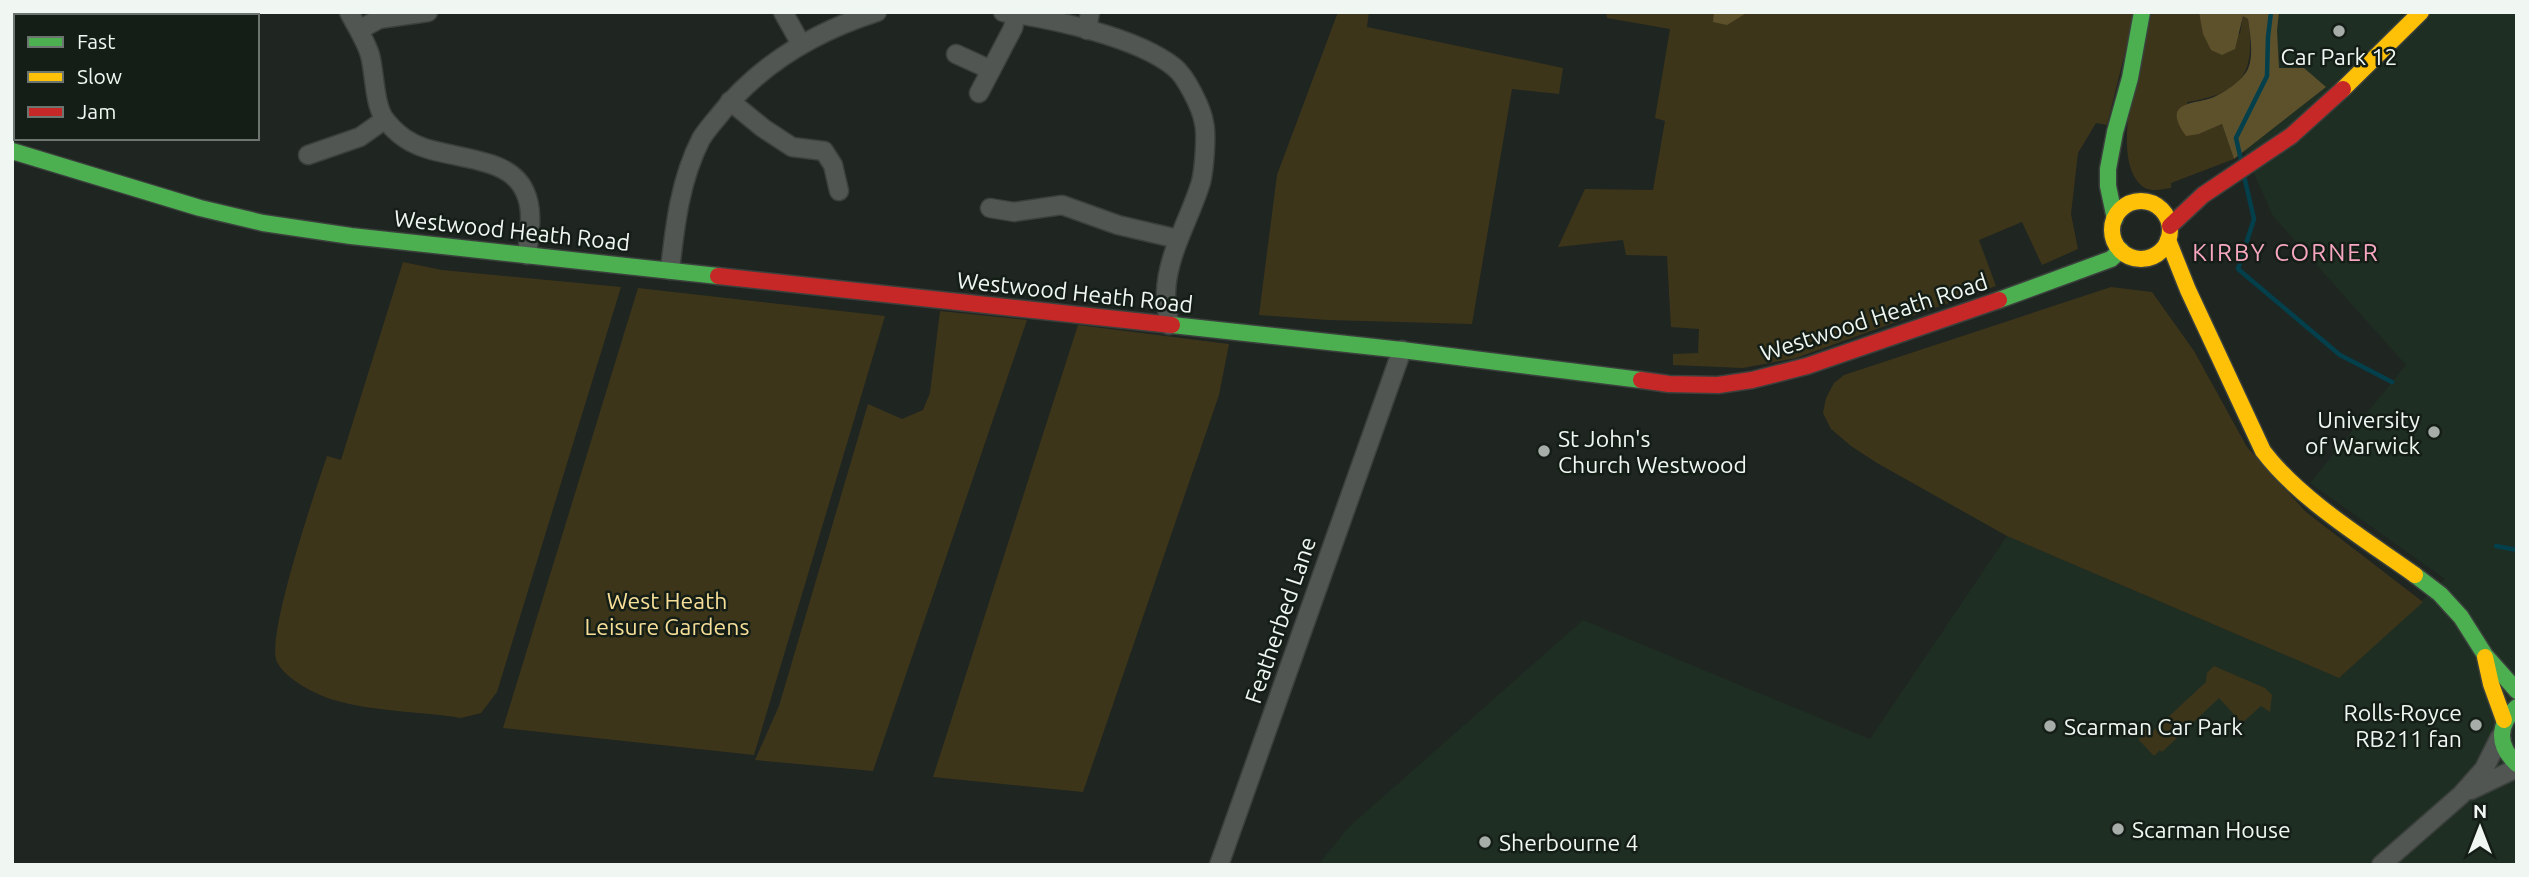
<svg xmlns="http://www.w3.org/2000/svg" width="2529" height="877" viewBox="0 0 2529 877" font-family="Ubuntu,sans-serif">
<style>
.built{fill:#1f2e23}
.green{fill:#3d351a}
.forest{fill:#5d512c}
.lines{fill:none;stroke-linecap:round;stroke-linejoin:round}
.stream{stroke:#03404c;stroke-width:4.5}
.street-casing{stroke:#3b403d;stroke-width:21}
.fast-casing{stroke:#3b403d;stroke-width:19}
.slow-casing{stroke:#3b403d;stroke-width:19}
.jam-casing{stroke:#3b403d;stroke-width:19}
.street{stroke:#525653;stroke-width:18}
.fast{stroke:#4caf50;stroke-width:16}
.slow{stroke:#ffc107;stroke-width:16}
.jam{stroke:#c62828;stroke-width:16}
.poi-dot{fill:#a7aea9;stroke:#141e17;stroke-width:2.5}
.labels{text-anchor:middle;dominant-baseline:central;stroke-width:5;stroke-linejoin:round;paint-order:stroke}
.poi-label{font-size:23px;fill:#f0f7f2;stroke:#141e17;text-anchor:start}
.street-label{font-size:23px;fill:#f0f7f2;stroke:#141e17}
.park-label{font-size:23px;fill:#f8df98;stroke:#141e17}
.neighbourhood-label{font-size:24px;letter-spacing:2px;fill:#f7a7c2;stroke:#141e17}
</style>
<rect width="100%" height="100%" fill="#1f2521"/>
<polygon class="built" points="2275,12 2517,12 2517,865 1318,865 1349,827 1583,620 1870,739 2007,536 2339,678 2445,579 2310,483 2406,365 2273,216 2242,147"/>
<g class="green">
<polygon points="1338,12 1369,12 1367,27 1563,68 1559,94 1512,89 1472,324 1328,320 1259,315 1277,175"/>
<polygon points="1606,12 2135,12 2107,125 2096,123 2078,153 2071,214 2078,249 2042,265 2022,222 1979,240 1996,286 1796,358 1743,368 1673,365 1673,354 1698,353 1699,329 1671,327 1667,256 1626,255 1623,240 1558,247 1585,189 1653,190 1665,121 1655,118 1670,29 1607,18"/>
<path d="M2152,12H2199L2200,18L2240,34L2243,15L2248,19C2256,74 2243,93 2187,102L2199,134L2222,124L2234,159L2171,183V188C2163,189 2153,192 2145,188C2105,162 2143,50 2152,12Z"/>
<path d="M403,262L442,270L621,287L497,692L481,713L461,718C420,711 374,712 334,700C317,695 286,680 277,662C265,638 316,489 327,456L341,460Z"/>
<polygon points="2111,287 2152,292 2194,351 2247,447 2306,512 2423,602 2339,678 2007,536 1877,463 1851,446 1831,429 1823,413 1826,398 1834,383 1844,375"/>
<polygon points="638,288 885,316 754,755 503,728"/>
<polygon points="940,311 1027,320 873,771 755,760 779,706 868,404 902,419 923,410 930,393"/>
<polygon points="1078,325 1229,344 1219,395 1083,792 933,777"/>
<polygon points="2214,666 2265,688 2272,695 2270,712 2261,706 2242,723 2219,698 2162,752 2160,750 2154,756 2139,740 2140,735 2145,728 2150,734 2206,682 2207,673"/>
</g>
<g class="forest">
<polygon points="1714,12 1748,12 1727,25 1713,22"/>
<path d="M2199,12H2279L2277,30L2279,68H2304L2326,87L2234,159L2222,124L2199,134L2186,136C2160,100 2195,105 2214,97C2225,92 2242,81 2248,69C2254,55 2250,34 2248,19L2243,16L2235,49L2222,55L2211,50L2203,34Z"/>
</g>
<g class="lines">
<g class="stream">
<polyline points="2241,160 2236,138 2267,76 2268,37 2271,12"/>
<polyline points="2244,176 2254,219 2238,269 2340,355 2392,382"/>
<polyline points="2496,546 2517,550"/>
</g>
<g class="street-casing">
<g id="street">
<path d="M349,12C356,26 366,41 370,55C375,73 374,109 387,122C393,129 403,138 411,142C444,161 509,153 525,192C534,211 529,235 527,255"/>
<polyline points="783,12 801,44"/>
<path d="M1003,12C1052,19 1137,37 1174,67C1186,76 1202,109 1204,123C1207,135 1204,170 1201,182C1190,219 1167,254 1166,293C1166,304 1168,315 1169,325"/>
<polyline points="359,30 379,19 428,12"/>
<polyline points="1087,30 1090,12"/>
<polyline points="956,54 991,70"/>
<polyline points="979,93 1013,28 1016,14"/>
<polyline points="730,101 763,128 792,147 824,151 833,165 839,191"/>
<polyline points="308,155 360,137 384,120"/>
<polyline points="990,208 1014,212 1062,205 1118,225 1178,239"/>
<path d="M670,270C675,225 680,180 701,139C705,132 712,124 717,118C758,65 814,32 877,12"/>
<polyline points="2471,790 2517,768"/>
<polyline points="1219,865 1402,350"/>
<polyline points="2381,865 2461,795 2484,769 2500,737"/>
</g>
</g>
<g class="fast-casing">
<g id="fast">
<polyline points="12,151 200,208 263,223 351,236 718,276"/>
<polyline points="2115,219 2108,186 2108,169 2115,132 2130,78 2142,12"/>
<polyline points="1999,300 2111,259 2121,250"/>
<polyline points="1172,325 1402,350 1641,380"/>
<polyline points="2415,575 2440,594 2461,617 2485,655 2517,691"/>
<path d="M2517,707C2497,725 2497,746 2517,764"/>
</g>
</g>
<g class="slow-casing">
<g id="slow">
<polyline points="2343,89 2421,12"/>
<circle cx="2141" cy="230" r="29"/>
<path d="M2168,240L2188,290L2263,451C2299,499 2366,540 2415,575"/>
<polyline points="2485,657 2491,684 2504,720"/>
</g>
</g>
<g class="jam-casing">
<g id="jam">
<polyline points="2170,226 2203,195 2291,136 2343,89"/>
<polyline points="718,276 1172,325"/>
<polyline points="1641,380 1669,384 1718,385 1752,380 1807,366 1999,300"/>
</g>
</g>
<use href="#street" class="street"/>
<use href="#fast" class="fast"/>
<use href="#slow" class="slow"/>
<use href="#jam" class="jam"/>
</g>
<g class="poi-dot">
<circle cx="2339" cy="31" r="7"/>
<circle cx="2434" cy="432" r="7"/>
<circle cx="1544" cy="451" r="7"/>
<circle cx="2476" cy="725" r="7"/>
<circle cx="2050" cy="726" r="7"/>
<circle cx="2118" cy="829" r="7"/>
<circle cx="1485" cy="842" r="7"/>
</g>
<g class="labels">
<g class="poi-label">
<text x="2339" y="56" text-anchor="middle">Car Park 12</text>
<text x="2420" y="419" text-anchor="end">University<tspan x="2420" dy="26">of Warwick</tspan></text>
<text x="1558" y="438">St John's<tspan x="1558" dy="26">Church Westwood</tspan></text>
<text x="2462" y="712" text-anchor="end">Rolls-Royce<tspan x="2462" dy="26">RB211 fan</tspan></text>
<text x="2064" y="726">Scarman Car Park</text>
<text x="2132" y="829">Scarman House</text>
<text x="1499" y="842">Sherbourne 4</text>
</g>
<g class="street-label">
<text transform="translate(512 230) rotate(6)">Westwood Heath Road</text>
<text transform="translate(1075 292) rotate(6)">Westwood Heath Road</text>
<text transform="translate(1874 317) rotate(-18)">Westwood Heath Road</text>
<text transform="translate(1280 620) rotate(-71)">Featherbed Lane</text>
</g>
<g class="park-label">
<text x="667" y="600">West Heath<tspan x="667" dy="26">Leisure Gardens</tspan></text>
</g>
<g class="neighbourhood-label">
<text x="2286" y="252">KIRBY CORNER</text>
</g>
</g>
<rect width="2529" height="877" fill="none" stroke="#f0f7f2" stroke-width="28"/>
<rect x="14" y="14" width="245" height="126" fill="#141e17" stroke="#6c756f" stroke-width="2"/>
<rect x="28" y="37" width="35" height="10" fill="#4caf50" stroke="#6c756f" stroke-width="2"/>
<text x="77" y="49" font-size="21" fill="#f0f7f2">Fast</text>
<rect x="28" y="72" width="35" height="10" fill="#ffc107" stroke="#6c756f" stroke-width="2"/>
<text x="77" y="84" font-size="21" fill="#f0f7f2">Slow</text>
<rect x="28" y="107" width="35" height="10" fill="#c62828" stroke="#6c756f" stroke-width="2"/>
<text x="77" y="119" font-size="21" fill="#f0f7f2">Jam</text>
<g transform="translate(2480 828)" stroke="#141e17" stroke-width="5" paint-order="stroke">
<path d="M0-5L12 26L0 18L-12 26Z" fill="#f0f7f2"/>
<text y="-10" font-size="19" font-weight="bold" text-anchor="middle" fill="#f0f7f2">N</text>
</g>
</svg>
